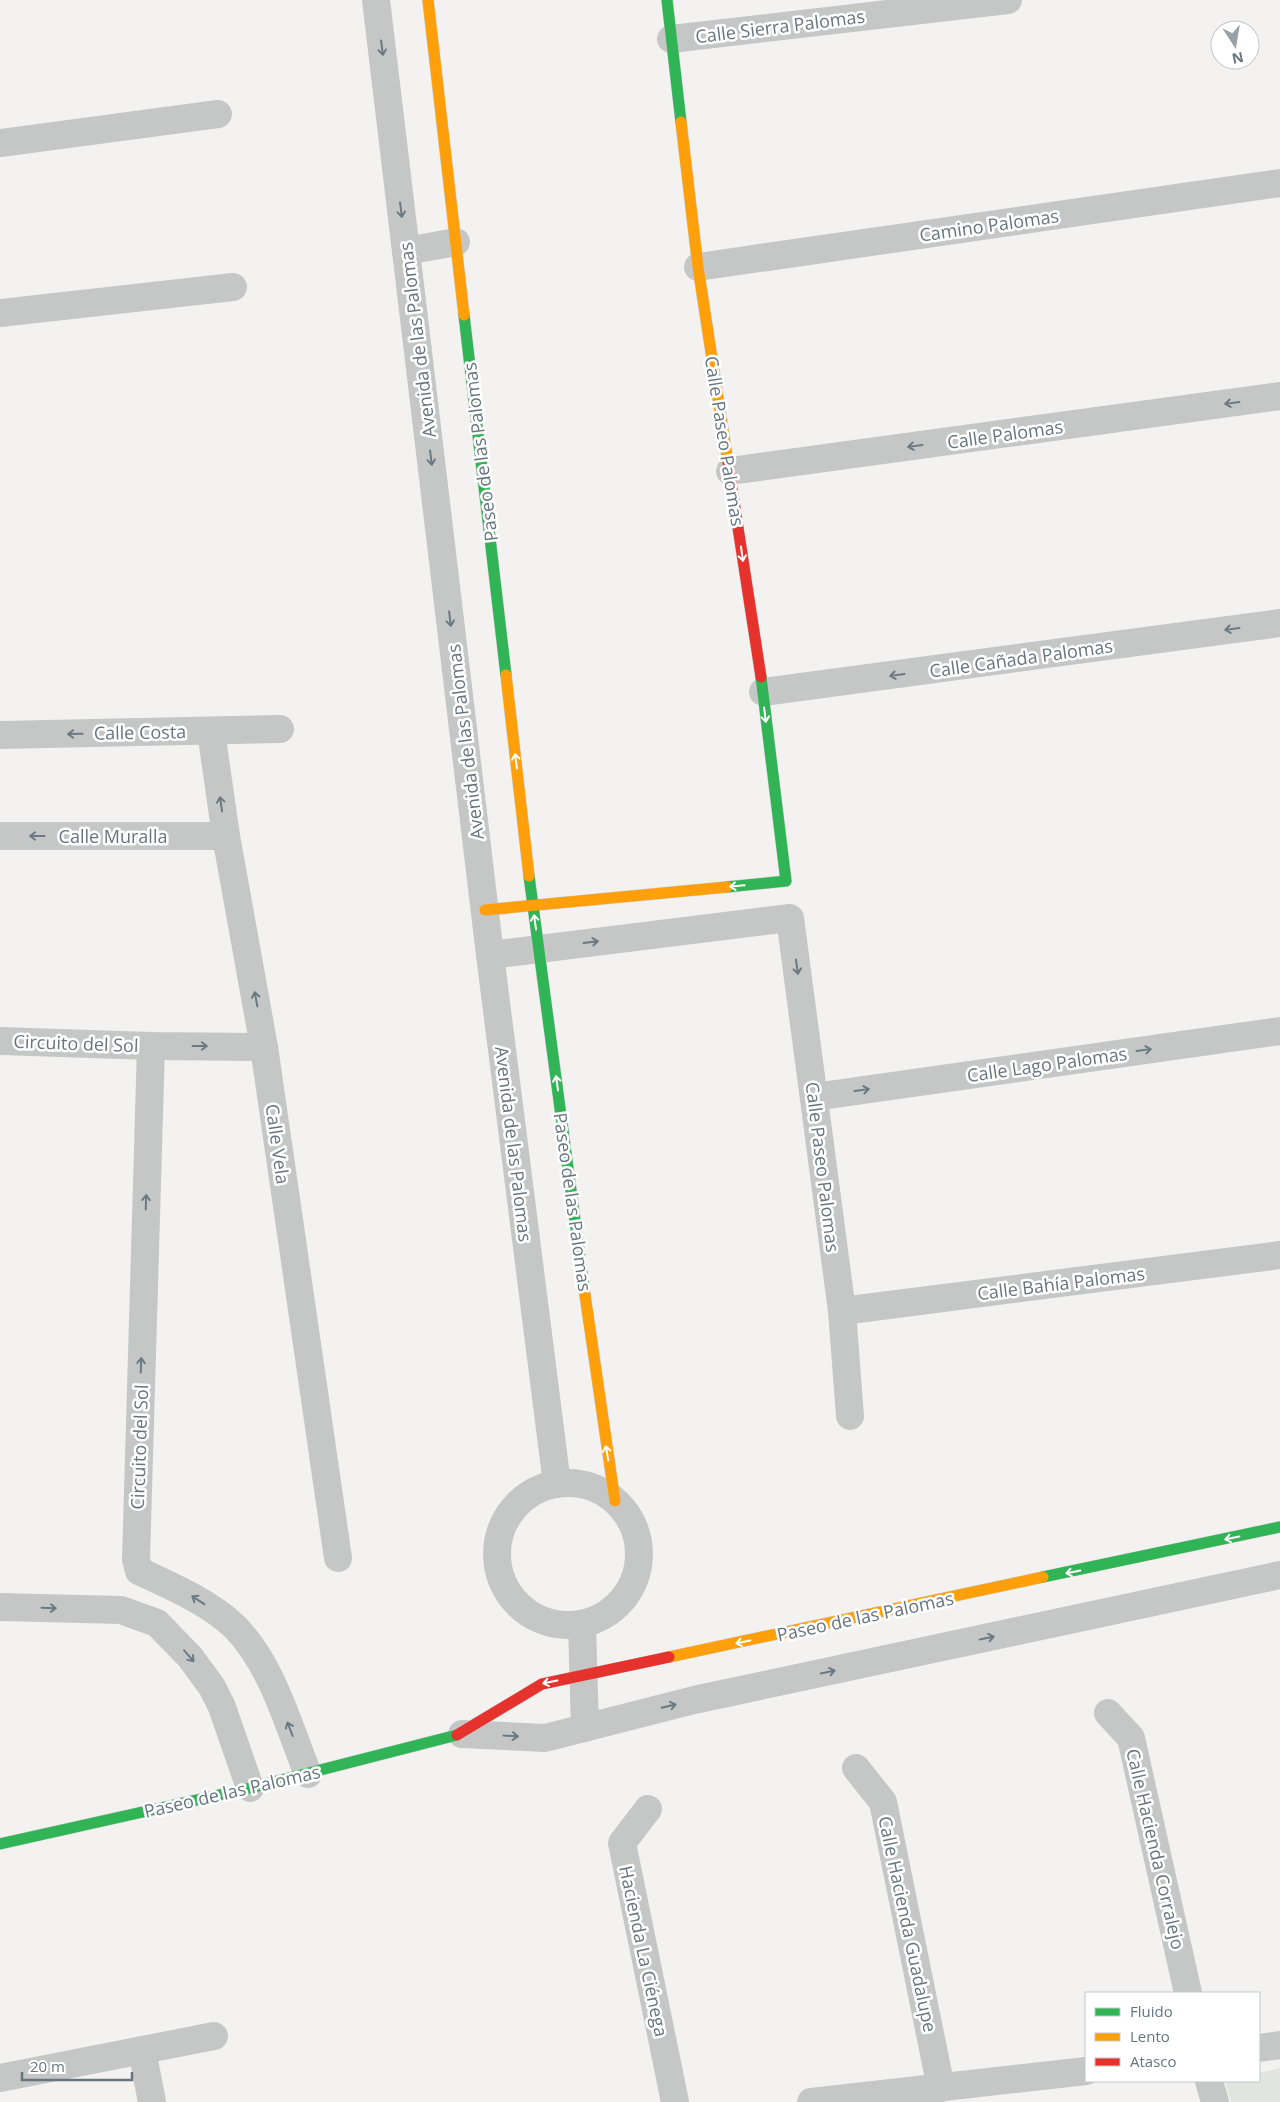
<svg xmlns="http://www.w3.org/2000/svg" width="1280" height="2102" viewBox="0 0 1280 2102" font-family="'Open Sans',sans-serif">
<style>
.green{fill:#e1e4df}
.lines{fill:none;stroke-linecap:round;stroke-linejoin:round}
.fast-casing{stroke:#cfcfcf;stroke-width:12}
.slow-casing{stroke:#cfcfcf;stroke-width:12}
.jam-casing{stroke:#cfcfcf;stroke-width:12}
.street{stroke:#c5c7c7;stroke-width:28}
.fast{stroke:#30b455;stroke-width:11}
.slow{stroke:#ff9f0a;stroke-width:11}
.jam{stroke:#e5322d;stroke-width:11}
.oneway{stroke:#6b7982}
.oneway2{stroke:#fff}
.labels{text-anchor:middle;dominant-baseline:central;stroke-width:5;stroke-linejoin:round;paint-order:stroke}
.street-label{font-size:18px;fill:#66757e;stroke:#fff}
</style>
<rect width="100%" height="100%" fill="#f3f2f1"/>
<polygon class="green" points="1280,2068 1280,2102 1231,2102 1225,2081 1259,2081 1259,2073"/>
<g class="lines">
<g class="fast-casing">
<g id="fast">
<polyline points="667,0 681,122"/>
<polyline points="464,315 506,675"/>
<polyline points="529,876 584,1288"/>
<polyline points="727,887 786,881 761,677"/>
<polyline points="1043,1577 1280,1527"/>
<polyline points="0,1844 250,1788 457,1735"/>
</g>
</g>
<g class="slow-casing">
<g id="slow">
<polyline points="428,0 464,315"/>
<polyline points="681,122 698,267 728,463"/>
<polyline points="506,675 529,876"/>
<polyline points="485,910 727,887"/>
<polyline points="584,1288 615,1501"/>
<polyline points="669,1657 1043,1577"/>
</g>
</g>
<g class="jam-casing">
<g id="jam">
<polyline points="728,463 761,677"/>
<polyline points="457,1735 542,1684 669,1657"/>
</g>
</g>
<g class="street">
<polyline points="376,0 490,955 557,1484"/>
<polyline points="671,39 1008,0"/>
<polyline points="0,143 218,114"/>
<polyline points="406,251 456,242"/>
<polyline points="698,267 1280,183"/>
<polyline points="0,313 233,287"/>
<polyline points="730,471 1280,396"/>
<polyline points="763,692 1280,623"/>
<polyline points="211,731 226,836 264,1047 338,1558"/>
<polyline points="0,735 280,729"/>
<polyline points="0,836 226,836"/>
<polyline points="490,955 790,918 842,1311 850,1416"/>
<polyline points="0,1041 151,1046 264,1047"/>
<path d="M151,1046L136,1559L139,1571C171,1586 209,1602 235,1627C273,1666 288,1725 308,1774"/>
<polyline points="814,1097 1280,1031"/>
<polyline points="842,1311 1280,1255"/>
<circle cx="568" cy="1554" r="71"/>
<polyline points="0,1607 121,1610 157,1623 190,1657 212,1687 222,1707 250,1788"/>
<polyline points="582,1624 585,1728"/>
<polyline points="1108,1713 1131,1738 1188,1993"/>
<polyline points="462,1734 545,1738 694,1700 1280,1575"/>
<polyline points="856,1768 883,1802 941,2088"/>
<polyline points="648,1809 622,1843 675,2102"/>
<polyline points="1259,2048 1280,2045"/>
<polyline points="142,2050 152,2102"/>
<polyline points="0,2078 214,2036"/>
<polyline points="1209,2081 1215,2102"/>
<polyline points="811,2102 1086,2071"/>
</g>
<use href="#fast" class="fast"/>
<use href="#slow" class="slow"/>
<use href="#jam" class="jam"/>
</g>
<defs><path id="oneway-shaft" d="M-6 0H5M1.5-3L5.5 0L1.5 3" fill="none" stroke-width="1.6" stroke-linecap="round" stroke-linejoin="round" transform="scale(1.25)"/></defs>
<g class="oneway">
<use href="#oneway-shaft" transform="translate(382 48) rotate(83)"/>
<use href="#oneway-shaft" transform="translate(401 210) rotate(83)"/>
<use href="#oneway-shaft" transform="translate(1232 403) rotate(172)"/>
<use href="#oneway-shaft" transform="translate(915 446) rotate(172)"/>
<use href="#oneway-shaft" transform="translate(431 458) rotate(83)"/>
<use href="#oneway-shaft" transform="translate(450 619) rotate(83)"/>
<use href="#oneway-shaft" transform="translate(1232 629) rotate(172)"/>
<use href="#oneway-shaft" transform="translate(897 675) rotate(172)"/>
<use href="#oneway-shaft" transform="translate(75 734) rotate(179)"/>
<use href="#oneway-shaft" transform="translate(221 804) rotate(-98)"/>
<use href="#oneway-shaft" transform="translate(37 836) rotate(180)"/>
<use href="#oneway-shaft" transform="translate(591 942) rotate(-7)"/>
<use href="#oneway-shaft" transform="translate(797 967) rotate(82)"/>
<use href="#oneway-shaft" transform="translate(256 999) rotate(-100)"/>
<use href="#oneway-shaft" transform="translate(200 1046)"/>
<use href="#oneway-shaft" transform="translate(1144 1050) rotate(-8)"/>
<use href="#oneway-shaft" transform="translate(862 1090) rotate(-8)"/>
<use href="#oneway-shaft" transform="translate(146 1202) rotate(-88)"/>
<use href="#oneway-shaft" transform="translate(141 1365) rotate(-88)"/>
<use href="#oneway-shaft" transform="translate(198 1600) rotate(-147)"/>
<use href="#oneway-shaft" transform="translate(49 1608) rotate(2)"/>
<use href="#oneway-shaft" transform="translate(987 1638) rotate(-12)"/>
<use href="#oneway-shaft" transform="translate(189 1656) rotate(49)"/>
<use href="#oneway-shaft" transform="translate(828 1672) rotate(-12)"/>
<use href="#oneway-shaft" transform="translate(669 1706) rotate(-14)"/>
<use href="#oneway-shaft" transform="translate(290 1729) rotate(-111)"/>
<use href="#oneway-shaft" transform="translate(511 1736) rotate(3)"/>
</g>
<g class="oneway2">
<use href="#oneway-shaft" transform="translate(742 554) rotate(82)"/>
<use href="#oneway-shaft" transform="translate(765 715) rotate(83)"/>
<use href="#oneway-shaft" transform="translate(516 761) rotate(-97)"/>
<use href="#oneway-shaft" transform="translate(737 886) rotate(175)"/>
<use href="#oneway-shaft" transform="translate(535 922) rotate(-98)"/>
<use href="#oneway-shaft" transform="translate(557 1083) rotate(-98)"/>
<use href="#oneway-shaft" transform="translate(607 1453) rotate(-100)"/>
<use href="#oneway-shaft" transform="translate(1232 1538) rotate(168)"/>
<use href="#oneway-shaft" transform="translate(1073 1572) rotate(168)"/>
<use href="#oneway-shaft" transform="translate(743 1642) rotate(168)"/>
<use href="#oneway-shaft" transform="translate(550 1682) rotate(168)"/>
</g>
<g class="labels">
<g class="street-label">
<text transform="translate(780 26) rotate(-7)">Calle Sierra Palomas</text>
<text transform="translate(989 225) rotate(-8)">Camino Palomas</text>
<text transform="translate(417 340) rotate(-97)">Avenida de las Palomas</text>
<text transform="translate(1005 434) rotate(-8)">Calle Palomas</text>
<text transform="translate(725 441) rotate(81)">Calle Paseo Palomas</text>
<text transform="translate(480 452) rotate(-97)">Paseo de las Palomas</text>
<text transform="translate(1021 658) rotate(-8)">Calle Cañada Palomas</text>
<text transform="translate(140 732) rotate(-1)">Calle Costa</text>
<text transform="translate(465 742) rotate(-97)">Avenida de las Palomas</text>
<text x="113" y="836">Calle Muralla</text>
<text transform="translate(76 1043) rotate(2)">Circuito del Sol</text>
<text transform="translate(1047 1064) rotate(-8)">Calle Lago Palomas</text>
<text transform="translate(278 1144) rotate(82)">Calle Vela</text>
<text transform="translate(514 1144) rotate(83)">Avenida de las Palomas</text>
<text transform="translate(823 1167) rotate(83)">Calle Paseo Palomas</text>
<text transform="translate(573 1202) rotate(82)">Paseo de las Palomas</text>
<text transform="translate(1061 1283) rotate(-7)">Calle Bahía Palomas</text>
<text transform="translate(139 1447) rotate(-88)">Circuito del Sol</text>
<text transform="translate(865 1616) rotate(-12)">Paseo de las Palomas</text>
<text transform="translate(232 1791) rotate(-13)">Paseo de las Palomas</text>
<text transform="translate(1156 1849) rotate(77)">Calle Hacienda Corralejo</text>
<text transform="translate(908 1924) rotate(78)">Calle Hacienda Guadalupe</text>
<text transform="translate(644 1951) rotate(78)">Hacienda La Ciénega</text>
</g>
</g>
<rect x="1085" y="1992" width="175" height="90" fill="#ffffff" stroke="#c2c8cb"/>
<rect x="1095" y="2008" width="25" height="8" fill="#30b455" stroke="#c2c8cb"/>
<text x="1130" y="2017" font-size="15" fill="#66757e">Fluido</text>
<rect x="1095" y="2033" width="25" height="8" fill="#ff9f0a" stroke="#c2c8cb"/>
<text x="1130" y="2042" font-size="15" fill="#66757e">Lento</text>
<rect x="1095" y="2058" width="25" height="8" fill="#e5322d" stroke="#c2c8cb"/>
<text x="1130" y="2067" font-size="15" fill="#66757e">Atasco</text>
<g transform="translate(1235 45) rotate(168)"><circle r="24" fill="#ffffff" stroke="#c2c8cb"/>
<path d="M0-4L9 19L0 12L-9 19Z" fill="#97a1a6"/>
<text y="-8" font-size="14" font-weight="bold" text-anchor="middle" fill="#66757e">N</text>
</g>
<path d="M22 2072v8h110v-8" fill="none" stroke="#66757e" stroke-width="2.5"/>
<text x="30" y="2072" font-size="15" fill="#66757e" stroke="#ffffff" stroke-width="4" paint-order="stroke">20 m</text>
</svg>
